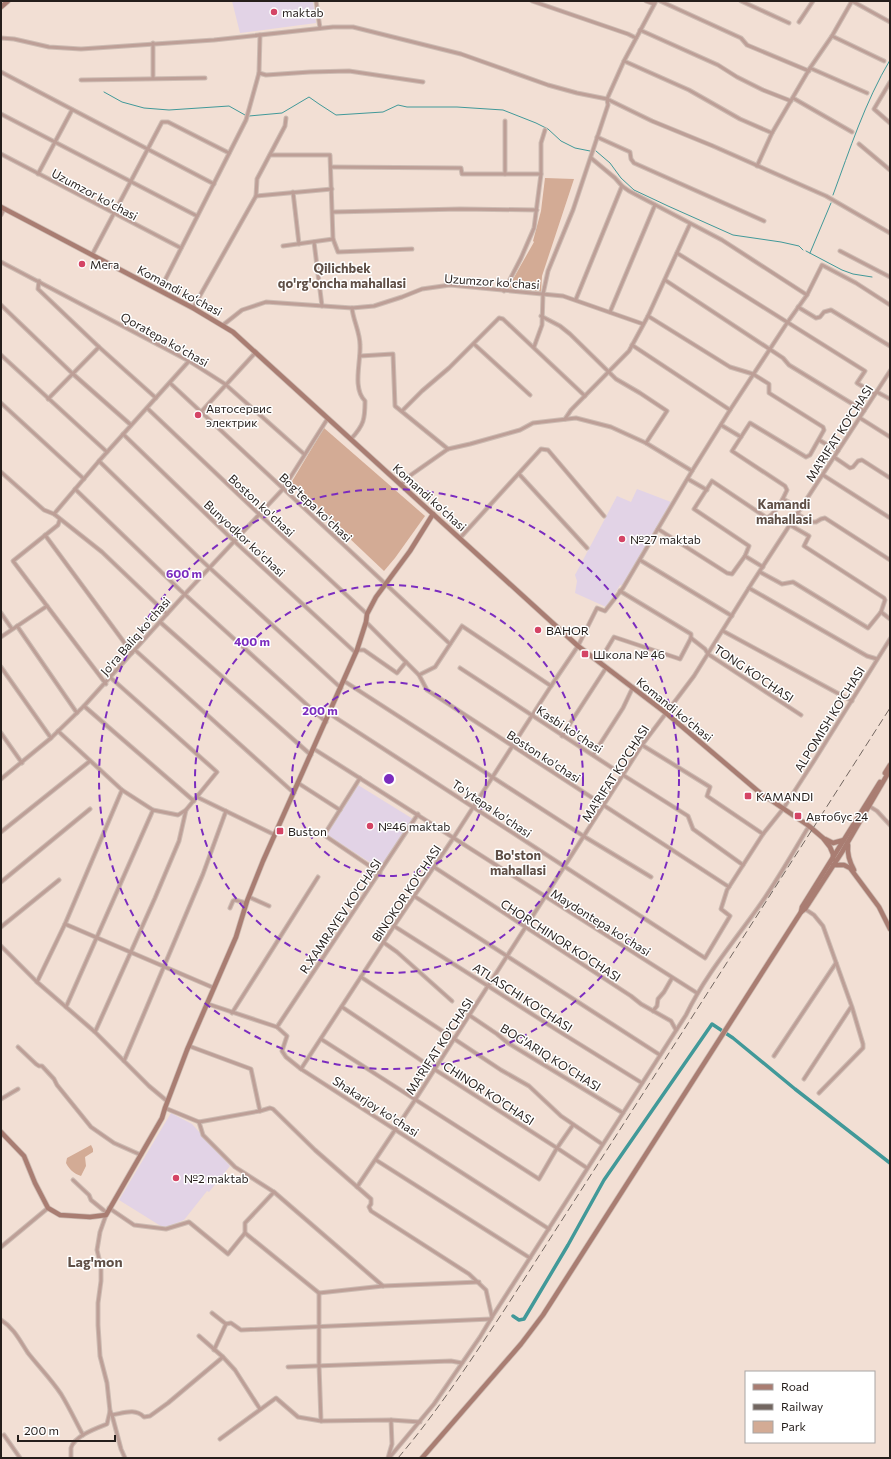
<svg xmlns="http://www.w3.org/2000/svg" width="891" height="1459" viewBox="0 0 891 1459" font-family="Commissioner,sans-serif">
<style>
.education{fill:#e2d3e6}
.green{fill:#d3ab95}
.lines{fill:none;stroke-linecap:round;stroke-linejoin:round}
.stream{stroke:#419999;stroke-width:1}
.canal{stroke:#419999;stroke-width:3.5}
.street-casing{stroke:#cdbcb3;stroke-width:5}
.secondary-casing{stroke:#cdbcb3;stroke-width:6}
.street{stroke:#bd9f97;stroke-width:3}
.secondary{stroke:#a97d72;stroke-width:4.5}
.rail{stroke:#726660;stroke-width:1;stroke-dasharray:8 4;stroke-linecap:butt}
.ring{fill:none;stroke:#7b2cbf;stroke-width:2;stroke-dasharray:7 5}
.poi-dot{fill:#d44465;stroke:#fff;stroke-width:1.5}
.labels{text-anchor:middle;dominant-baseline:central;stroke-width:3;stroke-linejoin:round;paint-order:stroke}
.poi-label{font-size:12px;fill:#251e1b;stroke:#fff;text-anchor:start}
.street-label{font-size:12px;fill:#251e1b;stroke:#fff}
.neighbourhood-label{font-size:13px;font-weight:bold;fill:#5f4f46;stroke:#fff}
.quarter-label{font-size:14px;font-weight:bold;fill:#5f4f46;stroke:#fff}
.centre{fill:#7b2cbf;stroke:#fff;stroke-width:2}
.ring-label{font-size:12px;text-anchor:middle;font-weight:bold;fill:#7b2cbf;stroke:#fff;stroke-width:3;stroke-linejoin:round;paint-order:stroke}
</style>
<rect width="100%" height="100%" fill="#f2dfd4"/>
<g class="education">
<polygon points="232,1 313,1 316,23 240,33"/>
<polygon points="637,489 671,502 623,586 620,585 606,607 575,593 577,581 575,575 617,496 631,502"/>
<polygon points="358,785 413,819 380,869 326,834"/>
<polygon points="171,1113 192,1124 230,1166 209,1192 207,1191 184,1220 164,1228 119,1200"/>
</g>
<g class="green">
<polygon points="545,178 574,179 542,276 541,292 508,288 534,242 533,241 541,211"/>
<polygon points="324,428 425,516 395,558 384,571 291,483"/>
<path d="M91,1145L93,1149V1152L85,1157L86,1166L81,1176C74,1174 69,1169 66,1163L67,1158Z"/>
</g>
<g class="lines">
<g class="stream">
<polyline points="104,92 122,102 144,108 169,110 229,106 245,115"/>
<polyline points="249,116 282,113 309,97 319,104 336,115 383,112 398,105 407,107 457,107 503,110 536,123 548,129 561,141 575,148 590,151"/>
<polyline points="596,151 610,163 621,178 634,190 668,206 733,235 781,242 799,246 803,250"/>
<path d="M833,195C850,149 865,102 890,60"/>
<polyline points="806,251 842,270 853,274 872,277"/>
<polyline points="810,253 831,203"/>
</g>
<polyline class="canal" points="513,1316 519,1320 524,1319 568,1245 604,1180 712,1024 733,1038 795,1089 890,1163"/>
<g class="street-casing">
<g id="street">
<polyline points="316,1 320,28"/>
<polyline points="532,1 628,34 636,38"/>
<polyline points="646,1 654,4"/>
<polyline points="660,1 741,38 747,45 809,71"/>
<polyline points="741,1 789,23"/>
<polyline points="852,1 890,22"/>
<polyline points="799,22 813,1"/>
<polyline points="640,30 718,65 737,77 763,90 791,101"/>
<polyline points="832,36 884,61"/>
<polyline points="1,38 14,39 49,47 81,49 214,40 333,27 353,27 461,54 548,85 577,93 607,99 652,121 713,146 826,196 890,233"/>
<polyline points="624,61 689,90 740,119 772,133"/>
<polyline points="810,68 867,93"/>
<polyline points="1,72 214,184"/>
<polyline points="259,73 266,75 310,72 349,71 423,82"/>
<polyline points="153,78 153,43"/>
<polyline points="81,80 205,78"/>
<polyline points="890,82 874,109 890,123"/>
<polyline points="793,98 852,132"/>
<polyline points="1,114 197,216"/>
<polyline points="597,137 630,152 631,159 634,163 764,221"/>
<polyline points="859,144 890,170"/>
<polyline points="1,154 181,248"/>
<polyline points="270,155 330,155 333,239 338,252 412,249"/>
<polyline points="591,158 615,178 622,186 629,191 722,240 807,295"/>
<polyline points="757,166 772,133 810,68 832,36 852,1"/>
<polyline points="331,167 461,168 462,174 541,174"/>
<polyline points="38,174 72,110"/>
<polyline points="505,174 505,121"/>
<polyline points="293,192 299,244"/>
<polyline points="256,196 332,189"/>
<polyline points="333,212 460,209 537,210"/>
<polyline points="1,215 4,209"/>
<polyline points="314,242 322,306"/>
<polyline points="283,246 333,239"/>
<polyline points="840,251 890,277"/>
<polyline points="677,253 865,371 857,383 875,394"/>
<polyline points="92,255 162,122 168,122 229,153"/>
<polyline points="1,262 189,361 225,384 304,454"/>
<polyline points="665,280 783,358 789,365 864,411"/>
<polyline points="39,281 38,289 99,347 156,398"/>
<polyline points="160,290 246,120 259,73 260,35"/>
<polyline points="504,291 521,258 534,228 541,174 541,143 545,130"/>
<polyline points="576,299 622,186"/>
<polyline points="1,305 73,374 131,425"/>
<polyline points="798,307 816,318 820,317 824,312 831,310 890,346"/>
<polyline points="193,308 256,196 257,179 285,126 286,118"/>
<polyline points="610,312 655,205"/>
<polyline points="541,316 560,326 570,334 616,379 640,393 667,411 646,443"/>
<path d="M648,316L730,367L753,374L769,384V393L823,427L824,430L810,455L806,457L750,423L732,451L785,486L787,490C783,499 776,513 767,518L712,481L694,509L749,546L745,556L732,574L727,573L658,529"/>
<polyline points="223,325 242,310 266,302 352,308 374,306 402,297 422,289 450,285 563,296 643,324"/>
<polyline points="474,344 530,395"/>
<polyline points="632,345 730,410"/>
<polyline points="534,347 542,325 543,294 548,271 573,210 608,105 607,99 624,61 656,1"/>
<polyline points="1,355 107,452"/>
<polyline points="360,356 393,354 395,406 448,449"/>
<polyline points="170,383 450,644"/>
<polyline points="877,392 890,399"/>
<polyline points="48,399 99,347"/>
<polyline points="1,403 84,479"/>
<polyline points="147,408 259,514 367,614"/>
<polyline points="402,411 422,391 449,368 499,318 503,319 585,396"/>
<polyline points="201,412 256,352"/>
<polyline points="860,418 890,437"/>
<polyline points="565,419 571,410 629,351 648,316 690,224"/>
<polyline points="721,425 741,437"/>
<polyline points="123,434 234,541 356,653"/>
<path d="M351,439C364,425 365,419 365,401C352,388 361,362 360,345C360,332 353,320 352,308"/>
<polyline points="819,440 838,451"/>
<polyline points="834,457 850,468 853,467 858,461 862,460 890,478"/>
<polyline points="99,461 200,559 341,688"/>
<polyline points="1,472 44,510 54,514 102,552 167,614"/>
<polyline points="519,474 587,548"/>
<polyline points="823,475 890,518"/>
<polyline points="688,479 707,490"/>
<polyline points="401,485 408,477 448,449 470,444 520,430 533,423 576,418 611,427 646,443 692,471"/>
<polyline points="75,489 180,590 326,722"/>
<polyline points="783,499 801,509"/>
<polyline points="54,514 99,461 189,361"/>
<polyline points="797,514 811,522 816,522 821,519 825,518 890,560"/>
<polyline points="60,519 58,525 13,561 106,684"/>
<polyline points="45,535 132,653"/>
<polyline points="460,538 541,449 548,450 604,516"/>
<polyline points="745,556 763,567"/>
<polyline points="640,560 732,616"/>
<polyline points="760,572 782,584 793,582 868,628 881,612 885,600 884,598 804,546 809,536 790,525"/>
<polyline points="749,588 867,656 877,659"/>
<polyline points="620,591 691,634 691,638 705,649 708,654 801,715"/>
<polyline points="881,612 890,619"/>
<polyline points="1,613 12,629"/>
<polyline points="160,622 311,755"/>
<polyline points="366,622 419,675 427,690 729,887"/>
<polyline points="17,626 77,713"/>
<polyline points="723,631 852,701"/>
<polyline points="1,637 47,606"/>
<polyline points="135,650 294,793"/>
<polyline points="357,650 364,650 397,673 406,662"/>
<polyline points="599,662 614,637 680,659 691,638"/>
<polyline points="1,667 51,738"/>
<polyline points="460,668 623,775 688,816 693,829 743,865"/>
<polyline points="419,675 435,667 462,626 551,686"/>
<polyline points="344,681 585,837 651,877"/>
<polyline points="84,706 194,801"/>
<path d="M330,714C455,794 579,877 705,958L730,916L721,909L727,890L763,834L783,809L812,764L890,639"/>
<polyline points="58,731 122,790 153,810 178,815 186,810 217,772 111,678"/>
<polyline points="1,733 22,763"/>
<polyline points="562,736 606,668"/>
<polyline points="642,745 710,787 707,796 763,834"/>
<polyline points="314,749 697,993"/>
<polyline points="593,755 623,708 633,687"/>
<polyline points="360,778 324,835 380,873"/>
<polyline points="1,779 51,738 84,706 185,594 283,489 328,418"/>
<polyline points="298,783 340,810"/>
<polyline points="122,790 65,924 214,988"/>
<polyline points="197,797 275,835"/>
<polyline points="869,806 877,811 890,825"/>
<polyline points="1,832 90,761"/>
<polyline points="434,867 631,996 641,1004 671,1021 676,1030"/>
<polyline points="1,882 90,809"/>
<polyline points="414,896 660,1055"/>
<polyline points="249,897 269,906"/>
<polyline points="230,908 233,901 235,900 246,903"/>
<polyline points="805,909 814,915 823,926 852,1007 863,1044 863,1048 819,1093"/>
<polyline points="394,926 560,1032 642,1083"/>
<polyline points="1,927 59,880"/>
<polyline points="383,942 397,952 452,1001"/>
<polyline points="1,946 37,982 95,1032 149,1086 167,1101"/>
<polyline points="361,977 501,1070 529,1086 561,1116 602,1144"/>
<polyline points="37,982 65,924"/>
<polyline points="208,1004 277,1027 287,1036 282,1051 286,1057 301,1069 549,1229"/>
<polyline points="66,1007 153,810"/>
<polyline points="342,1007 434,1069 557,1148 587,1168"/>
<polyline points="653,1011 657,1006 658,999 664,992 672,978"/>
<polyline points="232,1013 318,877"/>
<polyline points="469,1015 497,1034 508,1043 623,1113"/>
<polyline points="277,1027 418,814"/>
<polyline points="95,1032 155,898 179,841 186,810"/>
<polyline points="321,1039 539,1179 557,1148 573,1125"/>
<polyline points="189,1046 251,1069 260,1111"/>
<polyline points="18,1047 36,1064 39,1066 42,1066 54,1079 57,1085 91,1127 114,1143 141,1155"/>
<polyline points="774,1056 836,963"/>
<polyline points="124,1061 203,874 226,811"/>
<polyline points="301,1069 394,926 454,837 551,686 578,646 597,608 605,611 623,588 692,471 730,410 787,323 807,295 822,265 856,283 890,305"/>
<polyline points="804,1079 851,1007"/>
<polyline points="1,1099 18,1089"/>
<polyline points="165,1108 199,1122 260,1111 270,1108 273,1109 315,1150 371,1199 371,1204 369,1207 371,1211 469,1274 486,1290 492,1317"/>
<polyline points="199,1122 203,1135 235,1167 274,1192 383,1286"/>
<polyline points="376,1160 530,1258"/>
<polyline points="73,1180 89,1195 91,1200 107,1213"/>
<polyline points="357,1187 415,1100 642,745 694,676 752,583 890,371"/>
<polyline points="109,1208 134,1225 166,1229 189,1222 228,1254 245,1233 245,1223 274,1192"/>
<polyline points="106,1215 100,1232 97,1250 101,1267 101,1281 98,1303 98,1325 100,1356 107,1383 110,1411 112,1415 121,1449 125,1458"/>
<polyline points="245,1233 319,1293 383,1286 479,1282"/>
<polyline points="1,1247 48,1208"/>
<polyline points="319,1293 319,1365 321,1421"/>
<polyline points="212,1313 226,1324 231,1323 241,1330 491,1319"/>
<path d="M1,1320C14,1328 20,1341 28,1353C39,1367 51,1379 61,1394C69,1407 76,1422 83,1435"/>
<polyline points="199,1336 223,1357 235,1370 260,1409"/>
<polyline points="214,1350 226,1324"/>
<polyline points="288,1367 451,1361 462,1363"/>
<path d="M112,1415C124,1413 135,1408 144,1417L150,1416L168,1403L223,1357"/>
<polyline points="4,1435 20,1458"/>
<polyline points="220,1439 276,1398 298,1417 321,1421 391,1420 420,1422"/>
<path d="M71,1458C71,1455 71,1451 71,1448C74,1436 97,1428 107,1424L110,1411"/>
<polyline points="388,1458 392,1444 391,1420"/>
<path d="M389,1458L434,1404L480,1337L492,1317L686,1015C705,976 732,944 757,909C776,883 792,854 809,826"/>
</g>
</g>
<g class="secondary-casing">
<g id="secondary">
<polyline points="1,7 8,1"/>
<polyline points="1,207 193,308 233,332 578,646 666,713 759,792 809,826 823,838 830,847 833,854 833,859"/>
<polyline points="885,773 890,765"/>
<polyline points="825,839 833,843 844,840"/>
<path d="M848,845C847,854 849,861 854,870"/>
<polyline points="833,865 844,865 850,868 879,907 890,929"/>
<polyline points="801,912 802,907 880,782"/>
<polyline points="1,1132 24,1156 35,1183 48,1208 60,1215 90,1217 106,1215 162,1118 165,1108 187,1050 236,937 247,901 263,861 357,650 366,622 367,614 376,597 410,551 433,514"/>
<polyline points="422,1458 521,1344 543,1315 801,912 805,909 842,852 890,770"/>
</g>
</g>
<use href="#street" class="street"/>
<use href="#secondary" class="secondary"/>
<path class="rail" d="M398,1458C438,1411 471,1360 505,1309L890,708"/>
</g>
<g class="ring">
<circle cx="389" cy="779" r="97"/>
<circle cx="389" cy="779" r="194"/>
<circle cx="389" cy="779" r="290"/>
</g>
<g class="poi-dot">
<circle cx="274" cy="12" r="4"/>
<circle cx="82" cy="264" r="4"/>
<circle cx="198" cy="415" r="4"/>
<circle cx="622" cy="539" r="4"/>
<circle cx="538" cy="630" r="4"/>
<rect x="581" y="650" width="8" height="8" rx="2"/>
<rect x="744" y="792" width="8" height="8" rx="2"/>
<rect x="794" y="812" width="8" height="8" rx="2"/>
<circle cx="370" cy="826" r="4"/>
<rect x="276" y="827" width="8" height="8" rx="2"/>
<circle cx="176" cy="1178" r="4"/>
</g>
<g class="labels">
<g class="poi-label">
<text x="282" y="12">maktab</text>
<text x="90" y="264">Мега</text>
<text x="206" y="408">Автосервис<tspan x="206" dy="14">электрик</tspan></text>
<text x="630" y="539">№27 maktab</text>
<text x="546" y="630">BAHOR</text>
<text x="593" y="654">Школа № 46</text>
<text x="756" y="796">KAMANDI</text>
<text x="806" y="816">Автобус 24</text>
<text x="378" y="826">№46 maktab</text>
<text x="288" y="831">Buston</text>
<text x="184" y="1178">№2 maktab</text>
</g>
<g class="street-label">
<text transform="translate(95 194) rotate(28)">Uzumzor ko'chasi</text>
<text transform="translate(492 281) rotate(4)">Uzumzor ko'chasi</text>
<text transform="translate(180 290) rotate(28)">Komandi ko‘chasi</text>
<text transform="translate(165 339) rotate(29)">Qoratepa ko'chasi</text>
<text transform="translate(839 433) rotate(-57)">MA'RIFAT KO'CHASI</text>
<text transform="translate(430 497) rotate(42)">Komandi ko‘chasi</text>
<text transform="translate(262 505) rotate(43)">Boston ko'chasi</text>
<text transform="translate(316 507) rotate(43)">Bog'tepa ko'chasi</text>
<text transform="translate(245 538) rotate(43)">Bunyodkor ko'chasi</text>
<text transform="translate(135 636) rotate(-49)">Jo'ra Baliq ko'chasi</text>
<text transform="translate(754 673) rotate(34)">TONG KO'CHASI</text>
<text transform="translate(675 709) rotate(39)">Komandi ko‘chasi</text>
<text transform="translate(829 719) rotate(-58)">ALPOMISH KO'CHASI</text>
<text transform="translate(570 729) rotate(33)">Kasbi ko'chasi</text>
<text transform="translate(544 756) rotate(33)">Boston ko'chasi</text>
<text transform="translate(615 773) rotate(-57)">MA'RIFAT KO'CHASI</text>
<text transform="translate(492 808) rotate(34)">To'ytepa ko'chasi</text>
<text transform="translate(406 893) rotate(-56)">BINOKOR KO'CHASI</text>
<text transform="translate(340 916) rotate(-56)">R.XAMRAYEV KO'CHASI</text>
<text transform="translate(601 922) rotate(32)">Maydontepa ko'chasi</text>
<text transform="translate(561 940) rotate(33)">CHORCHINOR KO'CHASI</text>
<text transform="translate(523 997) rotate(33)">ATLASCHI KO'CHASI</text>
<text transform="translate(439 1046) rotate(-57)">MA'RIFAT KO'CHASI</text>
<text transform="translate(551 1057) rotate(32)">BOG'ARIQ KO'CHASI</text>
<text transform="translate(489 1093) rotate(33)">CHINOR KO'CHASI</text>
<text transform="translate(376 1106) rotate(33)">Shakarjoy ko'chasi</text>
</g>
<g class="neighbourhood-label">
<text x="342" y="268">Qilichbek<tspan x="342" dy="15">qo'rg'oncha mahallasi</tspan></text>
<text x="784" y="504">Kamandi<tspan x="784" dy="15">mahallasi</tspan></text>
<text x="518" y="855">Bo'ston<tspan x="518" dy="15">mahallasi</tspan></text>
</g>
<g class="quarter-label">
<text x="95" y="1261">Lag'mon</text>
</g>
</g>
<circle cx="389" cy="779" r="6" class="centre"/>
<g class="ring-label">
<text x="184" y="578">600 m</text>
<text x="252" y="646">400 m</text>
<text x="320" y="715">200 m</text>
</g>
<rect width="891" height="1459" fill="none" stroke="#251e1b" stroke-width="4"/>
<rect x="745" y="1371" width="130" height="72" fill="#ffffff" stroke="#a8a5a4"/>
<rect x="753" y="1384" width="20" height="6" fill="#a97d72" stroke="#a8a5a4"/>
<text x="781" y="1391" font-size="12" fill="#251e1b">Road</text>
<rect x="753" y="1404" width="20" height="6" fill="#726660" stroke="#a8a5a4"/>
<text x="781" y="1411" font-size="12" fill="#251e1b">Railway</text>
<rect x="753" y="1421" width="20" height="12" fill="#d3ab95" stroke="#a8a5a4"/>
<text x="781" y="1431" font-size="12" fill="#251e1b">Park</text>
<path d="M18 1435v6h97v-6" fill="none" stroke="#251e1b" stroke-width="2"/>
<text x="24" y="1435" font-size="12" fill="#251e1b" stroke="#ffffff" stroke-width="3" paint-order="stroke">200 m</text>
</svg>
